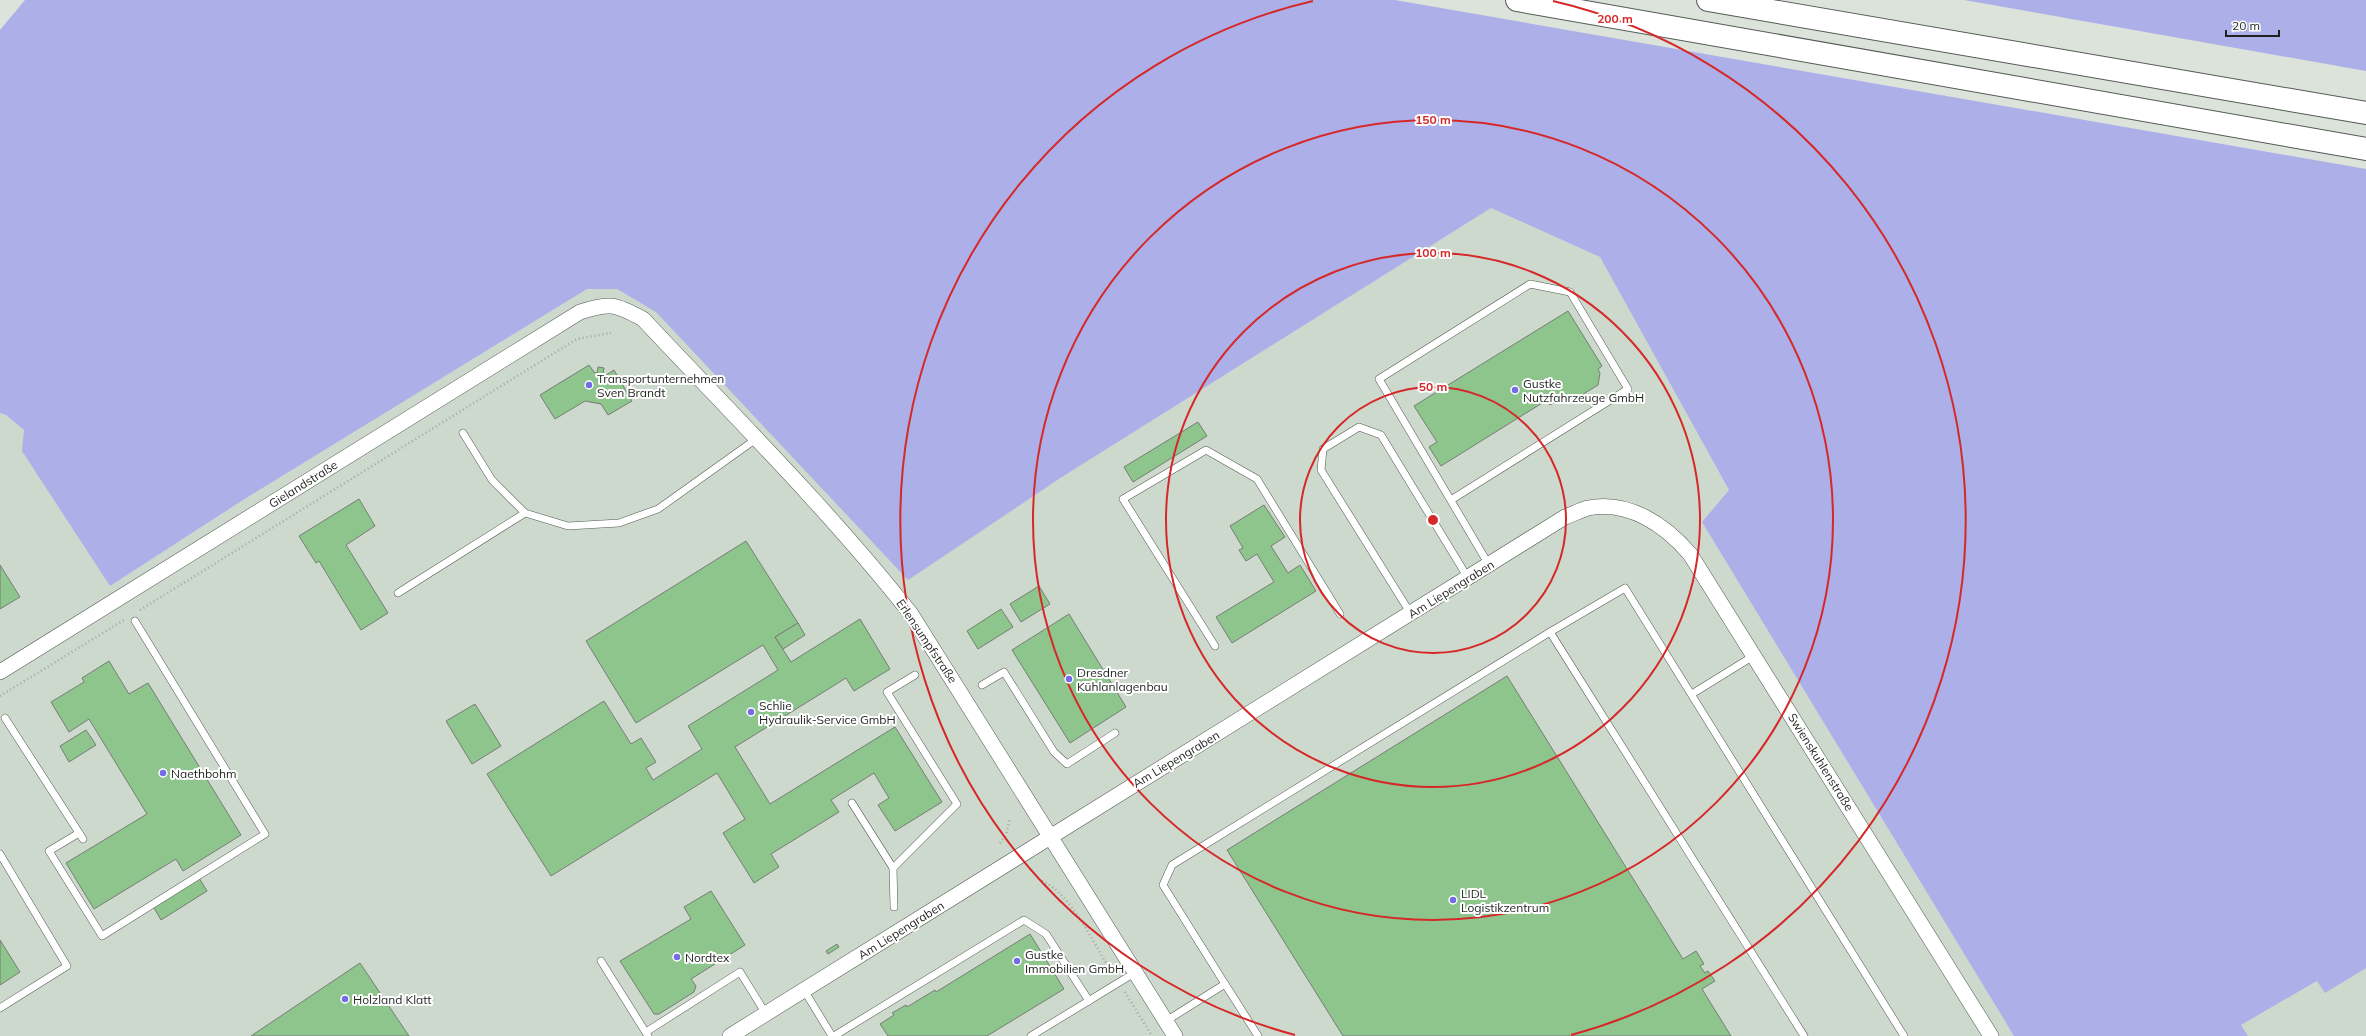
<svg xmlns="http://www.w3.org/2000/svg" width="2366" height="1036" viewBox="0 0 2366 1036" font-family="Mulish,sans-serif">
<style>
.built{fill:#cdd9cc}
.green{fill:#adafe8}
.building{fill:#8ec58d;stroke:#777d77}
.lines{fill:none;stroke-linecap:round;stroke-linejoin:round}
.service-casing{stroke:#545a54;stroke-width:8}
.minor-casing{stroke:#545a54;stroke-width:16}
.motorway-casing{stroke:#545a54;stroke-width:24}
.path{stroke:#a1a7a0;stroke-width:2.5;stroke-dasharray:1 3;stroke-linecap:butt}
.service{stroke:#fff;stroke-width:7}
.minor{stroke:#fff;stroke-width:15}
.motorway{stroke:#fff;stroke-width:22}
.ring{fill:none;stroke:#d62828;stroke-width:2}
.poi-dot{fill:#746be5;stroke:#fff;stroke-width:1.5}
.labels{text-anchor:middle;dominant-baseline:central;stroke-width:4;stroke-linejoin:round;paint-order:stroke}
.poi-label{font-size:12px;fill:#1f221f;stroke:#fff;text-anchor:start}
.street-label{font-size:12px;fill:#1f221f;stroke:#fff}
.centre{fill:#d62828;stroke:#fff;stroke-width:2}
.ring-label{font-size:12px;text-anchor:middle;font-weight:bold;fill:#d62828;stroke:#fff;stroke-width:4;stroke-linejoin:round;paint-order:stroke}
</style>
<rect width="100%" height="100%" fill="#dce3db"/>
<g class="built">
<polygon points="1491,208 1600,257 1729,490 1702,522 2014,1036 0,1036 0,413 6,415 24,430 110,586 243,500 587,289 617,289 656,311 908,579 1062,477"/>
<polygon points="2366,968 2366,1036 2248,1036 2241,1025 2318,981 2325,992"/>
</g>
<g class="green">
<polygon points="25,0 1395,0 2366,169 2366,968 2325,993 2317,981 2241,1025 2248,1036 2014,1036 1702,522 1729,490 1600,257 1491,208 1062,477 908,580 656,312 617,289 587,289 243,500 110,586 22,451 24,430 6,415 0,413 0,30"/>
<polygon points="1964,0 2366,0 2366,71"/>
</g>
<g class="building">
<polygon points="1568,311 1602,366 1598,369 1600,373 1598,385 1577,398 1574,398 1574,401 1566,399 1565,395 1550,405 1547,400 1441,466 1429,447 1437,442 1414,406"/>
<polygon points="589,365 594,372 597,373 598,367 604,368 603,374 606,375 614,370 632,401 608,415 601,404 585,401 555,419 540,395"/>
<polygon points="1198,422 1207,436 1133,482 1124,467"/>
<polygon points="359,499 375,526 346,545 388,613 361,630 319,561 316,563 299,536"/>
<polygon points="1264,505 1285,537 1271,546 1288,573 1300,565 1316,591 1232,643 1216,617 1274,582 1257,554 1246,561 1239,550 1243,548 1230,526"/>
<polygon points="746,541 798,623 775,637 791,662 860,619 890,669 854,691 846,678 735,747 770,804 895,727 942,802 895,831 878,805 889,798 874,773 831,800 839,812 771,854 779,867 754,883 723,833 745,819 717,773 551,876 487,774 604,701 631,744 641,738 656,762 646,768 653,780 702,749 688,726 778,670 763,645 636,723 586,641"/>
<polygon points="0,565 20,597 0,609"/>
<polygon points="1039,586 1050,604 1021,622 1010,604"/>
<polygon points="1001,609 1013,627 978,649 967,631"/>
<polygon points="1069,614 1126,707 1070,743 1012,650"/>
<polygon points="798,623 805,635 783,649 775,637"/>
<polygon points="109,661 129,694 148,683 241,835 183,871 176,859 94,909 66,863 147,814 89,719 69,732 51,702 84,682 82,678"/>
<polygon points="1507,676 1683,959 1696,951 1704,964 1700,966 1705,973 1708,971 1715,981 1702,989 1731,1036 1343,1036 1227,850"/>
<polygon points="475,704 501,746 472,764 446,721"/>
<polygon points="86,730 96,745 69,762 60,746"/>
<polygon points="199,878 207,891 161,920 153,906"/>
<polygon points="711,891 745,945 691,979 696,986 694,992 659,1014 654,1014 620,961 691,919 684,907"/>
<polygon points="1030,934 1064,989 987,1036 888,1036 880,1024 894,1015 892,1013 906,1005 907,1007 935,990 936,992"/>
<polygon points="0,940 20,972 0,985"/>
<polygon points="837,944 839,947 828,954 826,951"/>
<polygon points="360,963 409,1036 251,1036"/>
</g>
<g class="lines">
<g class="service-casing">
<g id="service">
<polyline points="463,433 492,480 525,513 568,526 619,523 658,509 756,439"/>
<polyline points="1451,500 1628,389 1570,292 1530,284 1379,379 1489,565"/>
<polyline points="398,593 525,513"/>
<polyline points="1411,614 1321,470 1323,449 1359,427 1381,435 1468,578"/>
<polyline points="1550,632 1625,588 1904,1036"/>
<polyline points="1215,646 1123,499 1206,450 1257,479 1340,614"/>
<polyline points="982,685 1004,672 1054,752 1067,764 1115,733"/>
<polyline points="1692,694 1755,655"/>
<polyline points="5,718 83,839"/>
<polyline points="852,803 893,868 894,907"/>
<polyline points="79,833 49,851 102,936 265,834 135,621"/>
<polyline points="0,854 67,966 0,1008"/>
<polyline points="893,868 957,804 887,692 915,675"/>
<polyline points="601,961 648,1036"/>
<polyline points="1225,984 1163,885 1172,865 1550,632 1804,1036"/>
<polyline points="804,990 832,1036"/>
<polyline points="1166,1021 1225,984 1258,1036"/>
<polyline points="646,1032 740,972 766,1014"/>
<polyline points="834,1036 1024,920 1046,934 1089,1001"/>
<polyline points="1031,1036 1136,972"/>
</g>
</g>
<g class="minor-casing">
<g id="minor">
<path d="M0,672L580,312C609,302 616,304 643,319C733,415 829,510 911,614L1175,1036"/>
<path d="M730,1036L1565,517C1573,514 1581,510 1588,508C1629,500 1665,525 1690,554L1991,1036"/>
</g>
</g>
<g class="motorway-casing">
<g id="motorway">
<polyline points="1517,0 2366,149"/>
<polyline points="1708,0 2366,113"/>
</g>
</g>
<g class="path">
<polyline points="140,610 577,339 611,333"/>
<polyline points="0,696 124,620"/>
<polyline points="1000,843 1006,835 1010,818"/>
<path d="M1042,881C1071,893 1095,946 1112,973"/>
<polyline points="1125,992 1152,1036"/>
</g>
<use href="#service" class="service"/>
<use href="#minor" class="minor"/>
<use href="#motorway" class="motorway"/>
</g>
<g class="ring">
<circle cx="1433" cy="520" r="133"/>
<circle cx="1433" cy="520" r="267"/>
<circle cx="1433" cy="520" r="400"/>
<path d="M1295 1035A533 533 0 0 1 1313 1M1553 1A533 533 0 0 1 1571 1035"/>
</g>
<g class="poi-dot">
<circle cx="589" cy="385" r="4"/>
<circle cx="1515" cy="390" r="4"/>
<circle cx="1069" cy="679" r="4"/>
<circle cx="751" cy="712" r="4"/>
<circle cx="163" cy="773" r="4"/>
<circle cx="1453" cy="900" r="4"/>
<circle cx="677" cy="957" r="4"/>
<circle cx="1017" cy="961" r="4"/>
<circle cx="345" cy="999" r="4"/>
</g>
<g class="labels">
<g class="poi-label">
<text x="597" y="378">Transportunternehmen<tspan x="597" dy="14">Sven Brandt</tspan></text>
<text x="1523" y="383">Gustke<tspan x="1523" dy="14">Nutzfahrzeuge GmbH</tspan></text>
<text x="1077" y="672">Dresdner<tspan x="1077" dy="14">Kühlanlagenbau</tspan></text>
<text x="759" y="705">Schlie<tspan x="759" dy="14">Hydraulik-Service GmbH</tspan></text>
<text x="171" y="773">Naethbohm</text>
<text x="1461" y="893">LIDL<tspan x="1461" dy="14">Logistikzentrum</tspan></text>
<text x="1025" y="954">Gustke<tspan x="1025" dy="14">Immobilien GmbH</tspan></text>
<text x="685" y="957">Nordtex</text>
<text x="353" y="999">Holzland Klatt</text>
</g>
<g class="street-label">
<text transform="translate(303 484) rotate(-32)">Gielandstraße</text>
<text transform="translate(1451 589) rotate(-32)">Am Liepengraben</text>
<text transform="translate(927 641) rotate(56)">Erlensumpfstraße</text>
<text transform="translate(1176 759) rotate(-31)">Am Liepengraben</text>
<text transform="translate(1821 762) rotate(58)">Swienskuhlenstraße</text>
<text transform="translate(901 930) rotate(-32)">Am Liepengraben</text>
</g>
</g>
<circle cx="1433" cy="520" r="6" class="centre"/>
<g class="ring-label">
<text x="1615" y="23">200 m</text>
<text x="1433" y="124">150 m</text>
<text x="1433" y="257">100 m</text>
<text x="1433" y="391">50 m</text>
</g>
<path d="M2226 30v6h53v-6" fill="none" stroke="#1f221f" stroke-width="2"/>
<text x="2232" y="30" font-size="12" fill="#1f221f" stroke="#ffffff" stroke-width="3" paint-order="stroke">20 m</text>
</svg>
